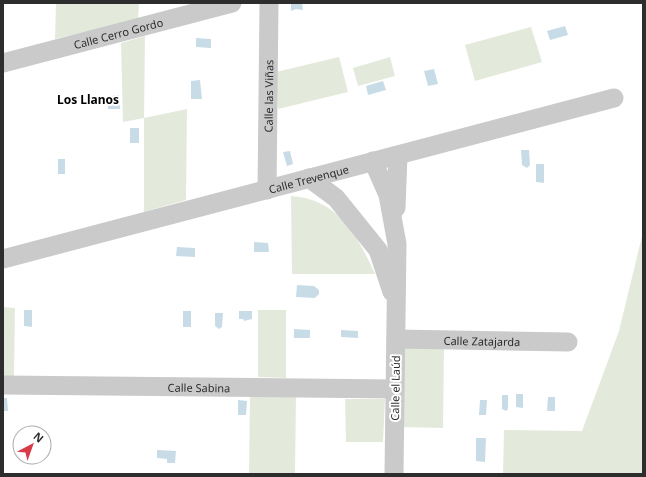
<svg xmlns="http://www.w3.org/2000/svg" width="646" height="477" viewBox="0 0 646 477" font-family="'Noto Sans',sans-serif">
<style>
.green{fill:#e3eadb}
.water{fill:#c8dce8}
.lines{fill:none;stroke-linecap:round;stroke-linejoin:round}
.minor{stroke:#cacaca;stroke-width:19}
.labels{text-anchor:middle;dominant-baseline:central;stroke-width:4;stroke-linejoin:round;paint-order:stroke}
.street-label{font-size:11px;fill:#2d2d2d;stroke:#fff}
.neighbourhood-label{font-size:12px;font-weight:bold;fill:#000;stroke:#fff}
</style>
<rect width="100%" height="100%" fill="#fff"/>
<g class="green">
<polygon points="56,3 139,3 138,20 55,39"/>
<polygon points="531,27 542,62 475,81 465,45"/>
<polygon points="145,36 144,118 187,109 186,200 144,212 144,118 123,122 121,43"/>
<polygon points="339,57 348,92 278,109 276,72"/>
<polygon points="390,57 395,76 358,86 353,68"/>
<path d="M291,196C338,199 357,235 375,274H292Z"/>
<polygon points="643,232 643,474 503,474 504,430 582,431 619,331"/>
<polygon points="3,307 15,308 14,376 3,376"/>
<polygon points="258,310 286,310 286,378 258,377"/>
<polygon points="402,347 444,347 443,428 401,427"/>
<polygon points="250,396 296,396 295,474 249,474"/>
<polygon points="345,399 385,399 383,442 346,442"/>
</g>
<g class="water">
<polygon points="291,3 302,3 303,10 296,9 291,11"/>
<polygon points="565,26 568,35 550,40 547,31"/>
<polygon points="196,38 211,39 211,48 196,47"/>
<polygon points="434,69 438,84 428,86 424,71"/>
<polygon points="200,80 202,99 191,99 191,81"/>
<polygon points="383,81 386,90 368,95 366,86"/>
<polygon points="113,95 119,95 120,109 108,109 108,104 114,104"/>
<rect x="130" y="128" width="9" height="15"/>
<polygon points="521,150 529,150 530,165 527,168 522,165"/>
<polygon points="290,151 293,164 287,166 283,152"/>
<rect x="58" y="159" width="7" height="15"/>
<polygon points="536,164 544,164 544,183 536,182"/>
<polygon points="254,242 268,243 269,252 254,252"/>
<polygon points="177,247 195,248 195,257 176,256"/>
<polygon points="297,285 314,286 319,290 319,294 315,298 296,297"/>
<polygon points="24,310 32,310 32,327 24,326"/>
<rect x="183" y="311" width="8" height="16"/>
<polygon points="239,311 252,311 252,319 244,321 243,319 239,319"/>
<polygon points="215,313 223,313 222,327 219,329 215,326"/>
<polygon points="294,329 310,330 310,338 294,338"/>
<polygon points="341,330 358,331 358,338 341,337"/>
<polygon points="516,394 523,394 523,408 516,407"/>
<polygon points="502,395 508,395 508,409 506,411 502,409"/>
<polygon points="548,397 555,397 555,411 547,411"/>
<polygon points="3,398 7,398 8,411 3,411"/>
<polygon points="238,400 247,401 246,415 238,415"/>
<polygon points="480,400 487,400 486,415 479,415"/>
<polygon points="476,438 486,438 485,462 476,461"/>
<polygon points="157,450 176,451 175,463 167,463 167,459 157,458"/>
</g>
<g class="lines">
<g class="minor">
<path id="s1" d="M3,63L232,3"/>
<polyline points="373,161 388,195 397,244 394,474"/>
<polyline points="309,178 336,198 378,250 392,292"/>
<path id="s2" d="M267,190L269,3"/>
<polyline points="396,208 398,155"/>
<path id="s3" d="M3,259L614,98"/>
<path id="s4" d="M396,339L568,342"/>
<path id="s5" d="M3,385L395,389"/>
</g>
</g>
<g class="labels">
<g class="street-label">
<text stroke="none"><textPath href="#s1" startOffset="119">Calle Cerro Gordo</textPath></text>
<text stroke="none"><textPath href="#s2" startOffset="94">Calle las Viñas</textPath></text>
<text stroke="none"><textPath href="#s3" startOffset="316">Calle Trevenque</textPath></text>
<text stroke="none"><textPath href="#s4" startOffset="86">Calle Zatajarda</textPath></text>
<text stroke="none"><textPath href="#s5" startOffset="196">Calle Sabina</textPath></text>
<text transform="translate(395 388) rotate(-89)">Calle el Laúd</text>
</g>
<g class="neighbourhood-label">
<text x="88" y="99">Los Llanos</text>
</g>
</g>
<rect width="646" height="477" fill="none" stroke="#2d2d2d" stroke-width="8"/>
<g transform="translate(32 445) rotate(41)"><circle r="19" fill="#ffffff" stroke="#ababab"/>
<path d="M0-3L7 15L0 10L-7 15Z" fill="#d93a48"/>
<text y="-6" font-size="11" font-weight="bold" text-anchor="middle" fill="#2d2d2d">N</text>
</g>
</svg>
